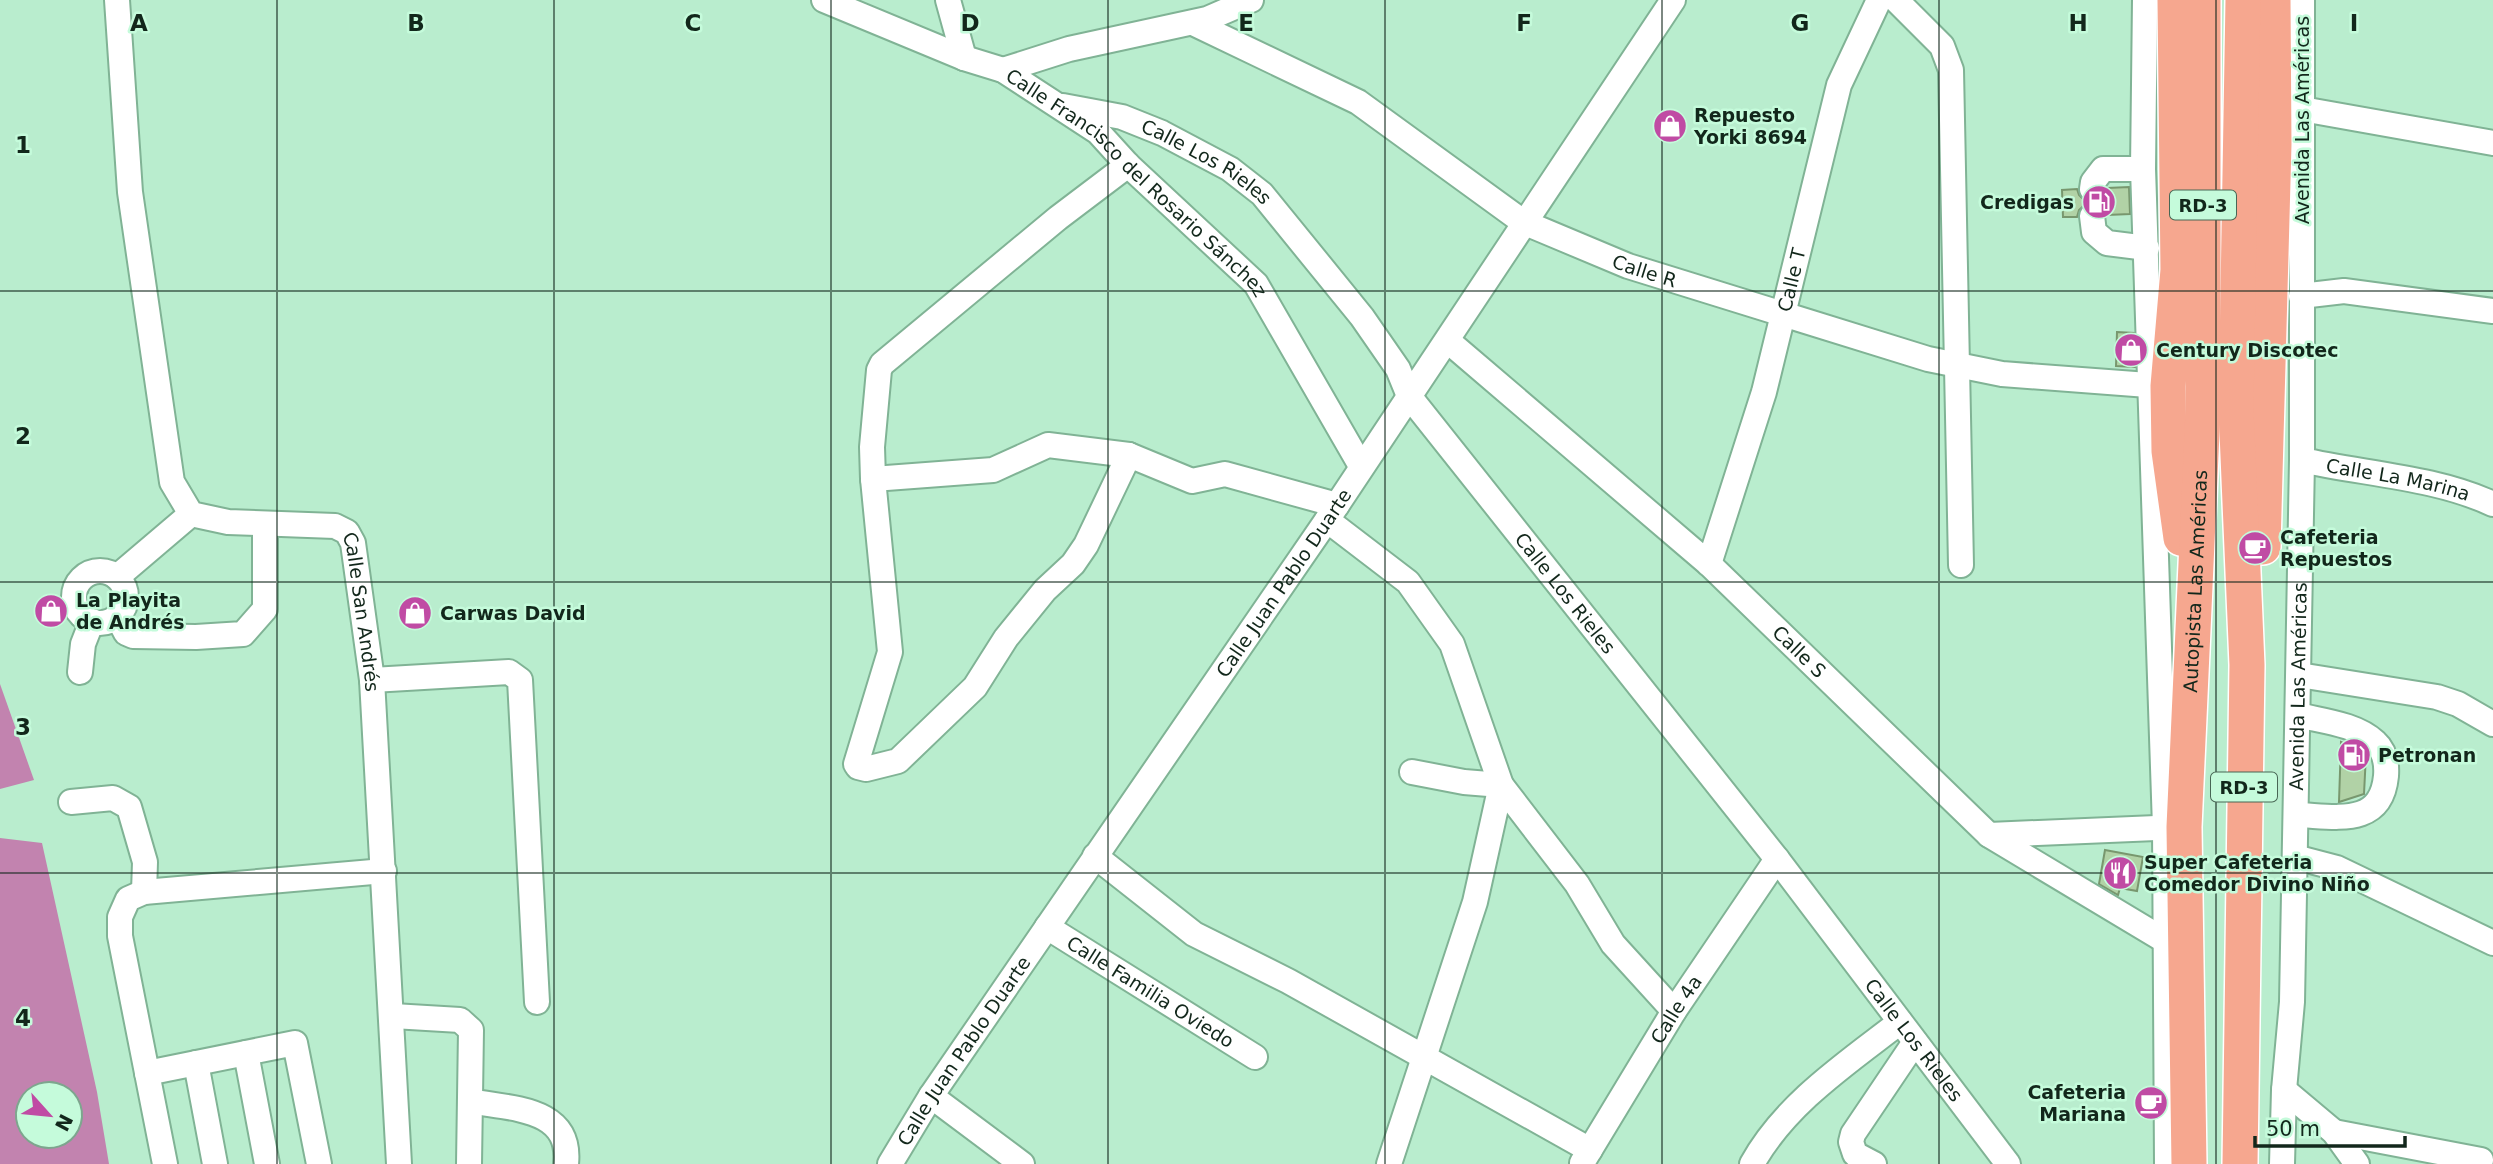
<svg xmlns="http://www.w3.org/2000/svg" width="2493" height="1164" viewBox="0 0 2493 1164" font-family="'DejaVu Sans',sans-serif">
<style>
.water{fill:#c283af;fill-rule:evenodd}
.building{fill:#b1d2a6;stroke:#78976e;stroke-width:2}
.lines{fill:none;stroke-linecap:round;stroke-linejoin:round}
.minor-casing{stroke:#80b395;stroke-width:28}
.highway-casing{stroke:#fff;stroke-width:38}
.minor{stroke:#fff;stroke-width:24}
.highway{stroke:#f6a78f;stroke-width:35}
.grid{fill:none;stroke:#12271b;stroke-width:2;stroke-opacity:0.55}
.labels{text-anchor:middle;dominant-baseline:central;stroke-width:5;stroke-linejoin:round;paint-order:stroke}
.shield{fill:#c5fbdb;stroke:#486755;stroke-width:2}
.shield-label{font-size:18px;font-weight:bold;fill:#12271b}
.poi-label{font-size:19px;font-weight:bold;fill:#12271b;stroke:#c5fbdb;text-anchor:start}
.street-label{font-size:19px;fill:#12271b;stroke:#c5fbdb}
.grid-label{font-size:23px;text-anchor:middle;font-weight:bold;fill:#12271b;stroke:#c5fbdb;stroke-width:5;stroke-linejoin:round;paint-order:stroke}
</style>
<rect width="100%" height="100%" fill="#b9edce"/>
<g class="water">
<polygon points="0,684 34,780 0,789"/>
<path d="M0,838L42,843L97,1092L109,1164H0ZM70,1094V1136H28V1094Z"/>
</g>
<g class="building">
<polygon points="2129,187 2130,214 2107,215 2098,203 2104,198 2107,188"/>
<polygon points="2077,189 2079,195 2087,203 2079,210 2077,217 2063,217 2062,190"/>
<polygon points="2117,332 2134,333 2135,367 2116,366"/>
<polygon points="2341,742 2366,754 2364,794 2339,802"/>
<polygon points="2105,850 2143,857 2137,891 2120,888 2118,895 2099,884"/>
</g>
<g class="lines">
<g class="minor-casing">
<g id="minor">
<path id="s1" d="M117,0L130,192L172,482L191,514L228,522L335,526L347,532L353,543L372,680L399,1164"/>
<path id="s2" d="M824,0L964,58L1003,70L1098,132L1128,165L1256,284L1361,466"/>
<polyline points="948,0 964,58"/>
<polyline points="1896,0 1942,46 1951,70 1961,565"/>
<polyline points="2145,0 2143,169 2165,827 2167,1164"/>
<path id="s3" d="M1193,23L1358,102L1523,222L1628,266L1928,359L2002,374L2148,385"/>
<polyline points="1003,70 1069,49 1207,19 1251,0"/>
<path id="s4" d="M1063,106L1122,117L1162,133L1230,169L1262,194L1362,317L1398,369L1409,396L1777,859L2008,1164"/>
<polyline points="2302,109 2493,143"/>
<polyline points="1128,165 1058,218 882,364 879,370 872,447 873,479 890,652 856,764 858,767 866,769 898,761 975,687 1006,638 1045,590 1073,564 1086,545 1129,455"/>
<polyline points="2092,189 2093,182 2103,169 2143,169"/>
<polyline points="2092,216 2094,232 2107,243 2147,248"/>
<polyline points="2301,296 2344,291 2493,311"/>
<path id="s5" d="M1448,341L1709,564L1989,835L2164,940"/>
<path id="s6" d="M2302,460C2364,474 2435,477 2493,504"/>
<polyline points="873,479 993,470 1048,445 1129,455 1192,481 1225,474 1337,505"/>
<polyline points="1327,520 1408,582 1452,644 1501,785 1577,884 1613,944 1674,1011"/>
<path id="s7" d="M1709,564L1764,392L1839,85L1879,0"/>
<circle cx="100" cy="597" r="26"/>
<polyline points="117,577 191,514"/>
<polyline points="117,616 126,633 133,636 196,637 243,634 265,609 265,524"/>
<polyline points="80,672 83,644 92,621"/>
<polyline points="2299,675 2437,697 2458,704 2493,724"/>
<polyline points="372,680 509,672 520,680 537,1002"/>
<polyline points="1412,772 1464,782 1501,785"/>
<polyline points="71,802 113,798 129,807 145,862 144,892"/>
<path d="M2296,815C2335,816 2381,828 2386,776C2387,763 2385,751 2375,742C2356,724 2322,721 2298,715"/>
<polyline points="1989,835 2180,827"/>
<polyline points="1095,856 1194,934 1288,981 1590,1150"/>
<polyline points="2295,857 2337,868 2493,943"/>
<path id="s8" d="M1047,927L1255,1057"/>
<polyline points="393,1016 460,1020 471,1030 469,1164"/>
<polyline points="246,1053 267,1164"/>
<polyline points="196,1063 215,1164"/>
<polyline points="147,1073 295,1043 319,1164"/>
<polyline points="2284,1090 2334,1132 2357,1164"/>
<polyline points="931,1096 1022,1164"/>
<path d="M470,1101C511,1109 572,1107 566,1164"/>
<polyline points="2334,1132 2481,1160"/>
<path id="s9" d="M1582,1163L1674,1011L1777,859"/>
<polyline points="165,1164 120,936 120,917 128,899 144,892 384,871"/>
<path id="s10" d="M890,1164L931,1096L1327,520L1673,0"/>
<polyline points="1389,1164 1475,902 1501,785"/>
<path d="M1752,1164C1785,1104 1847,1063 1900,1022"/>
<polyline points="1874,1164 1855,1154 1851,1142 1853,1134 1915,1042"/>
<path id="s11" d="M2282,1164L2284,1090L2292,1002L2302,460V0"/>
</g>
</g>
<g class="highway-casing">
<g id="highway">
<polyline points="2175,0 2178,270 2168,386 2169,451 2181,538"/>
<polyline points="2263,547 2274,144 2273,0"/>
<path id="s12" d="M2189,1164L2184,827L2203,411V0"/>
<polyline points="2240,1164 2247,665 2236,409 2243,0"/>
</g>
</g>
<use href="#minor" class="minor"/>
<use href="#highway" class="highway"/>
</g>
<path class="grid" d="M277,0V1164M554,0V1164M831,0V1164M1108,0V1164M1385,0V1164M1662,0V1164M1939,0V1164M2216,0V1164M0,291H2493M0,582H2493M0,873H2493"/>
<defs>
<g id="shop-disc" transform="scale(1.75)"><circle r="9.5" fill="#c04ba4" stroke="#c5fbdb"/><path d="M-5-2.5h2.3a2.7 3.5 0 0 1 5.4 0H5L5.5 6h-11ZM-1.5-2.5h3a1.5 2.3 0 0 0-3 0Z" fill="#fff"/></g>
<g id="fuel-disc" transform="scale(1.75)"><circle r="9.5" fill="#c04ba4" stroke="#c5fbdb"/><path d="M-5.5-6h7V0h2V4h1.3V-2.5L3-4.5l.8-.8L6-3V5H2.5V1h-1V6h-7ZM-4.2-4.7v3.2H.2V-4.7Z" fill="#fff"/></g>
<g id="cafe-disc" transform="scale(1.75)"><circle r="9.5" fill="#c04ba4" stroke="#c5fbdb"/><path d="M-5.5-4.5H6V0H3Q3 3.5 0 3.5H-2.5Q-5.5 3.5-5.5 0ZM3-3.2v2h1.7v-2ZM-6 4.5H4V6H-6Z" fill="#fff"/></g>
<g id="restaurant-disc" transform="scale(1.75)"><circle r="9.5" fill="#c04ba4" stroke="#c5fbdb"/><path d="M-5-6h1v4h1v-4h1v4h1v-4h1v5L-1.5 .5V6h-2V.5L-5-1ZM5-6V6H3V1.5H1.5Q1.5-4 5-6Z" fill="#fff"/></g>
</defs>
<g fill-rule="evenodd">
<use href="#shop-disc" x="1670" y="126"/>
<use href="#fuel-disc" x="2099" y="202"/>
<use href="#shop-disc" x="2131" y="350"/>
<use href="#cafe-disc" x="2255" y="548"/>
<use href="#shop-disc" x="51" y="611"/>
<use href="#shop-disc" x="415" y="613"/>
<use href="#fuel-disc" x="2354" y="755"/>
<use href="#restaurant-disc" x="2120" y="873"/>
<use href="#cafe-disc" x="2151" y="1103"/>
</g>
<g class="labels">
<g class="shield">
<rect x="2170" y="190.5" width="66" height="29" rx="5"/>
<rect x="2211" y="772.5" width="66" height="29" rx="5"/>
</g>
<g class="shield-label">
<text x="2203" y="205">RD-3</text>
<text x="2244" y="787">RD-3</text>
</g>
<g class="poi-label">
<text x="1694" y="115">Repuesto<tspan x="1694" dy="22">Yorki 8694</tspan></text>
<text x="2074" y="202" text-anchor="end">Credigas</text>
<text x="2156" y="350">Century Discotec</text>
<text x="2280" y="537">Cafeteria<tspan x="2280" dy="22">Repuestos</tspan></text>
<text x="76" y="600">La Playita<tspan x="76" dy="22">de Andrés</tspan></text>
<text x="440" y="613">Carwas David</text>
<text x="2378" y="755">Petronan</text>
<text x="2144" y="862">Super Cafeteria<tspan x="2144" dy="22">Comedor Divino Niño</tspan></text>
<text x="2126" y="1092" text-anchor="end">Cafeteria<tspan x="2126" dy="22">Mariana</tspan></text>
</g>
<g class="street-label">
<text transform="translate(2302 120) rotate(-90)">Avenida Las Américas</text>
<text stroke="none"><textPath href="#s4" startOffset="156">Calle Los Rieles</textPath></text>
<text stroke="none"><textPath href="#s2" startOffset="368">Calle Francisco del Rosario Sánchez</textPath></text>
<text stroke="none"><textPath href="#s3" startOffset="518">Calle R</textPath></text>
<text stroke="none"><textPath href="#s7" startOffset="296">Calle T</textPath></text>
<text stroke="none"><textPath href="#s6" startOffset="98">Calle La Marina</textPath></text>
<text stroke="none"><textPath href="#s12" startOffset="583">Autopista Las Américas</textPath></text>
<text stroke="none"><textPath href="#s10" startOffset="702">Calle Juan Pablo Duarte</textPath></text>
<text stroke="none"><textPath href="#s4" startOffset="723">Calle Los Rieles</textPath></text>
<text stroke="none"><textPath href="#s1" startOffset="763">Calle San Andrés</textPath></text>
<text stroke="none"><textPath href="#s5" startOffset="469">Calle S</textPath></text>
<text stroke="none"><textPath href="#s11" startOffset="478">Avenida Las Américas</textPath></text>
<text stroke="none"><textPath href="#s8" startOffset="122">Calle Familia Oviedo</textPath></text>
<text stroke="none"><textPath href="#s9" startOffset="180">Calle 4a</textPath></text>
<text stroke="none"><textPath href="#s4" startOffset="1290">Calle Los Rieles</textPath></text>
<text stroke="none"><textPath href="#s10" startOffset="135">Calle Juan Pablo Duarte</textPath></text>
</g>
</g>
<g class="grid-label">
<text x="139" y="31">A</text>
<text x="416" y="31">B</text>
<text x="693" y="31">C</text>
<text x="970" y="31">D</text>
<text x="1246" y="31">E</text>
<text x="1524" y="31">F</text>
<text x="1800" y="31">G</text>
<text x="2078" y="31">H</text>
<text x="2354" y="31">I</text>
<text x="23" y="153">1</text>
<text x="23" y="444">2</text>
<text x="23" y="735">3</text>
<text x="23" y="1026">4</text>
</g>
<g transform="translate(49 1115) rotate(117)"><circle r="33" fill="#c5fbdb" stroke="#7da68e" stroke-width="2"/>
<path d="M0-5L12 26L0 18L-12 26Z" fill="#c04ba4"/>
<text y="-10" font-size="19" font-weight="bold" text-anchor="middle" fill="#12271b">N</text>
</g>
<path d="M2255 1136v10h150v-10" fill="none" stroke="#12271b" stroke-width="3.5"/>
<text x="2266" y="1136" font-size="21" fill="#12271b" stroke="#c5fbdb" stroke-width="5" paint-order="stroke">50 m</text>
</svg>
